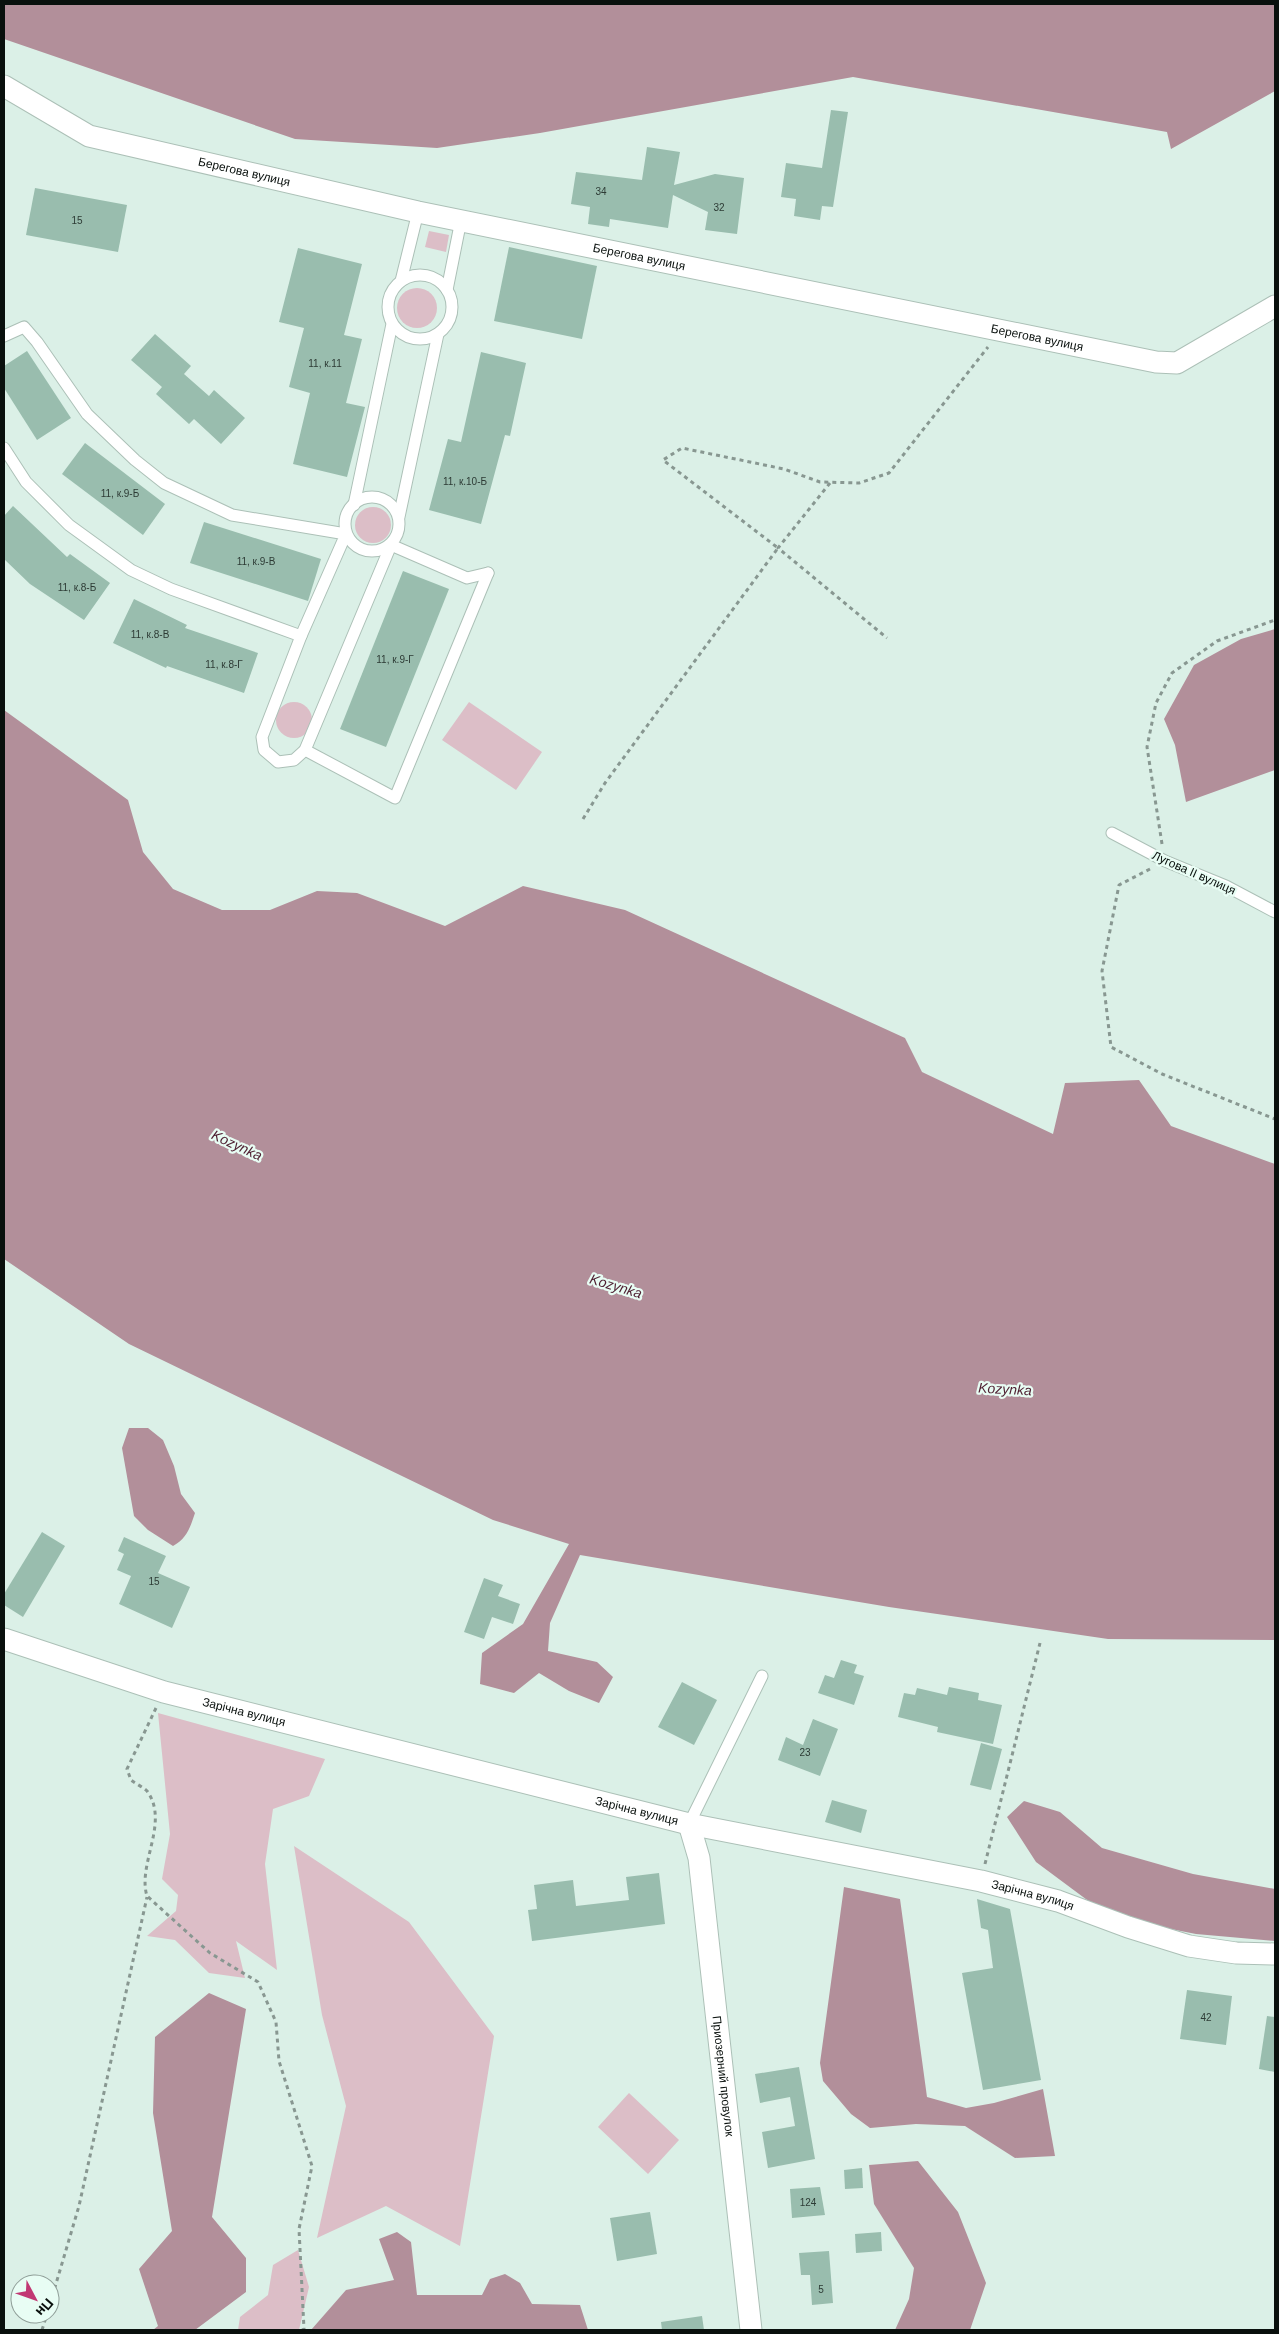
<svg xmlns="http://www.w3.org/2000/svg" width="1279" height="2334" viewBox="0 0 1279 2334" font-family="Helvetica,sans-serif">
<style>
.green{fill:#dcbec7}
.water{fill:#b28f9a}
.building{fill:#99bdae}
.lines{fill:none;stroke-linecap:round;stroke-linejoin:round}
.lane-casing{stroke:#acc0b7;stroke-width:13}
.street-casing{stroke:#acc0b7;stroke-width:23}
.path{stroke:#889791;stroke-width:3;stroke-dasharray:4 4;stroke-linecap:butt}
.lane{stroke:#fff;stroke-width:11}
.street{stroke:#fff;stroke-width:21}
.labels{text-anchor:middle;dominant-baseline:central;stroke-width:4.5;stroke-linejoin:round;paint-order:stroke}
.number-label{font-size:10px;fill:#2d3b35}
.street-label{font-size:12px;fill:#09100d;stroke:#e8fdf4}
.water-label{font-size:14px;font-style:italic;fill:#4e1f31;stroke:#e8fdf4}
</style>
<rect width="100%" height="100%" fill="#dbf0e7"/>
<g class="green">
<polygon points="429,231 449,235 446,252 425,247"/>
<circle cx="417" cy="308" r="20"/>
<circle cx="373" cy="525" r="18"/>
<polygon points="469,702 542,752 516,790 442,740"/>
<circle cx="294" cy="720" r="18"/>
<polygon points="158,1713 325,1759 309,1796 273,1809 265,1864 277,1970 236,1941 245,1978 209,1973 175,1940 147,1936 176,1911 178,1895 162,1879 170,1834"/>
<polygon points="294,1846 409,1922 494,2036 460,2246 386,2206 317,2238 346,2106 322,2015"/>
<polygon points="629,2093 679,2140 648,2174 598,2127"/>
<polygon points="298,2250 309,2287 299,2330 238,2330 240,2317 268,2295 273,2265"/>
</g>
<g class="water">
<polygon points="4,4 1275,4 1275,91 1171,149 1167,132 853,77 540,133 437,148 295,139 4,39"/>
<polygon points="1275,629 1275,770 1186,802 1175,745 1164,719 1194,665 1241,639"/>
<polygon points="4,710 128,800 143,852 173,889 222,910 270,910 317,891 357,893 445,926 523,886 625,910 905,1038 922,1072 1053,1134 1065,1083 1139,1080 1171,1126 1275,1164 1275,1640 1108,1639 889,1607 580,1555 550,1623 548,1651 597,1662 613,1677 599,1703 569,1691 539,1673 514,1693 480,1684 482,1653 523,1624 569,1544 493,1520 129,1344 4,1259"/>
<path d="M129,1428H148L163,1440L174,1466L181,1494L195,1513C190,1528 187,1538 173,1546L148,1530L134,1516L122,1448Z"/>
<polygon points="1024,1801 1060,1812 1102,1848 1193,1874 1275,1889 1275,1941 1196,1934 1110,1917 1036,1862 1007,1817"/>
<polygon points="844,1887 900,1899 927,2097 966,2108 994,2103 1043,2089 1055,2156 1015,2158 965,2126 916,2124 870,2128 851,2114 823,2081 820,2063"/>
<polygon points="209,1993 246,2009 212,2217 246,2258 246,2292 195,2330 153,2330 158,2326 139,2269 172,2231 153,2113 155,2037"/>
<polygon points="918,2161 958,2212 986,2283 970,2330 895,2330 909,2299 914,2268 874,2204 869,2165"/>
<polygon points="397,2232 411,2242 417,2295 482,2295 490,2279 505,2274 520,2283 532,2304 580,2305 588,2330 311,2330 346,2290 394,2280 379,2239"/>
</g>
<g class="building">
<polygon points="831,110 848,112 833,207 822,206 820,220 794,216 796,199 781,197 786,163 822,168"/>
<polygon points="647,147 680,152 674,185 715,174 744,178 737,234 705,230 708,212 673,195 668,228 610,219 609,227 588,224 590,207 571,204 576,172 642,180"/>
<polygon points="35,188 127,205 118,252 26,235"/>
<polygon points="509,247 597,266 582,339 494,321"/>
<polygon points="298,248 362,264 344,335 362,339 346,403 365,407 347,477 293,464 310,393 289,387 304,328 279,322"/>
<polygon points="155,334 191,366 184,374 209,396 214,390 245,418 221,444 194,419 189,424 156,394 162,387 131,360"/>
<polygon points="27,351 71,418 37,440 4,388 4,366"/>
<polygon points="481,352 526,363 510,436 505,435 481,524 429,510 448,439 461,442"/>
<polygon points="85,443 165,504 143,535 62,474"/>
<polygon points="13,506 67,557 70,554 110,583 84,620 30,584 4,559 4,516"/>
<polygon points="204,522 321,559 308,601 190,563"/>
<polygon points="403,571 449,589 386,747 340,729"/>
<polygon points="134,599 187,625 185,628 258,653 244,693 167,666 166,668 113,643"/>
<polygon points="42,1532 65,1546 23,1617 4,1605 4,1594"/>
<polygon points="124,1537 166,1556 158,1573 190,1587 172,1628 119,1604 131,1576 117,1570 124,1554 118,1551"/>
<polygon points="484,1578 503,1585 498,1596 520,1604 513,1624 492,1617 484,1639 464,1632"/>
<polygon points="841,1660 857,1665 854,1673 864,1676 854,1705 818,1693 825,1675 834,1678"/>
<polygon points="682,1682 717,1700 694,1745 658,1727"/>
<polygon points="949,1687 979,1693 978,1700 1002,1705 993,1744 937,1732 938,1727 898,1717 904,1693 915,1695 917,1688 947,1695"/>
<polygon points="813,1719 838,1729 820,1776 778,1760 786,1737 803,1745"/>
<polygon points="981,1743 1002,1749 991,1790 970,1785"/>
<polygon points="832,1800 867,1810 861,1833 825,1822"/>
<polygon points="659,1873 665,1924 532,1941 528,1910 537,1909 534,1885 573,1880 576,1906 629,1900 626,1877"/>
<polygon points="977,1899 1010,1909 1041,2080 983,2090 962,1973 993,1968 988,1930 981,1928"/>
<polygon points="1187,1990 1232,1996 1226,2045 1180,2039"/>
<polygon points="1267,2016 1275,2017 1275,2072 1259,2069"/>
<polygon points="799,2067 815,2159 768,2168 762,2132 795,2126 790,2097 760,2103 755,2074"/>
<polygon points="862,2168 863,2188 845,2189 844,2170"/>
<polygon points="820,2187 825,2215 792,2218 790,2189"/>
<polygon points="650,2212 657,2254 617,2261 610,2218"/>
<polygon points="881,2232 882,2251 856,2253 855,2234"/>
<polygon points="829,2251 833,2303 812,2305 810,2275 801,2275 799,2253"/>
<polygon points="702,2316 704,2330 662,2330 661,2322"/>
</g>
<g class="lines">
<g class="lane-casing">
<g id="lane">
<circle cx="420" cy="307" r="32"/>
<polyline points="401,281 418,212"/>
<polyline points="447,290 461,220"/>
<polyline points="4,336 24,327 37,342 87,414 135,460 164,483 232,515 346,534 301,636"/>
<polyline points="4,448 26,482 69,525 131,570 171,589 301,636 262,737 264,750 278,762 294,760 305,750 391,545 467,578 488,573"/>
<circle cx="372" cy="524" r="27"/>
<polyline points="354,505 392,324"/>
<polyline points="399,517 438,334"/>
<polyline points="305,750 395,798 488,573"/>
<polyline points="1112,833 1165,861 1226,886 1275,912"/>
<polyline points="689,1824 762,1676"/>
</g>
</g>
<g class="street-casing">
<g id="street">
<path id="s1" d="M4,86L89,136L418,212L1156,362L1177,363L1275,306"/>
<path id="s2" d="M4,1639L164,1692L689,1824L981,1881L1058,1901L1128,1927L1189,1946L1236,1953L1275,1954"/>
<path id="s3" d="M689,1824L699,1858L751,2330"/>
</g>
</g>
<g class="path">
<polyline points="830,483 778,548 887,638"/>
<polyline points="583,819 605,783 778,548 663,460 682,448 784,469 820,482 859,483 889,473 988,347"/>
<polyline points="1162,844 1147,747 1156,703 1172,673 1217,641 1275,620"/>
<polyline points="1150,869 1119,885 1102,971 1111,1047 1162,1074 1275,1119"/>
<path d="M156,1708L127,1769L131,1780C136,1784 143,1787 147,1791C170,1822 137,1864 147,1896L210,1953L258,1982L276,2022L279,2061L312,2166L299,2229L304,2329L302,2330"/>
<polyline points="985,1864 1040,1643"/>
<polyline points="50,2304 79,2206 147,1897"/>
<polyline points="42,2330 47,2314"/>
</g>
<use href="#lane" class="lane"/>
<use href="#street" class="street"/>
</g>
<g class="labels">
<g class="number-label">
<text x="601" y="191">34</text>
<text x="719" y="207">32</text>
<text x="77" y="220">15</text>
<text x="325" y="363">11, к.11</text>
<text x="465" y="481">11, к.10-Б</text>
<text x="120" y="493">11, к.9-Б</text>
<text x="256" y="561">11, к.9-В</text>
<text x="77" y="587">11, к.8-Б</text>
<text x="150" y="634">11, к.8-B</text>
<text x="395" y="659">11, к.9-Г</text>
<text x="224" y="664">11, к.8-Г</text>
<text x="154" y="1581">15</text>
<text x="805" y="1752">23</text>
<text x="1206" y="2017">42</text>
<text x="808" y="2202">124</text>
<text x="821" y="2289">5</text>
</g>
<g class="street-label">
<text stroke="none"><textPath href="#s1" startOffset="258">Берегова вулиця</textPath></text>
<text stroke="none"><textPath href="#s1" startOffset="662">Берегова вулиця</textPath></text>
<text stroke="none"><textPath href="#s1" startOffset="1068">Берегова вулиця</textPath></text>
<text transform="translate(1194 873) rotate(24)">Лугова II вулиця</text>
<text stroke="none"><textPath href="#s2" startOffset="251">Зарічна вулиця</textPath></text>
<text stroke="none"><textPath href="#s2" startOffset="656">Зарічна вулиця</textPath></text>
<text stroke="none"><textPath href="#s2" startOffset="1061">Зарічна вулиця</textPath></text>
<text stroke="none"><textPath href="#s3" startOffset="255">Приозерний провулок</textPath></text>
</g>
<g class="water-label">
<text transform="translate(237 1145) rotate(25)">Kozynka</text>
<text transform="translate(616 1286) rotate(17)">Kozynka</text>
<text transform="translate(1005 1389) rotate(3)">Kozynka</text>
</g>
</g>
<rect width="1279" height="2334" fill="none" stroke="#09100d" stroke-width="10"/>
<g transform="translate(35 2299) rotate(131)"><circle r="24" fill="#e8fdf4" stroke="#8f9e98"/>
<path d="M0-4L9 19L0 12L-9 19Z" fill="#c13873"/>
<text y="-8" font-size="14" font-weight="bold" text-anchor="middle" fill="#09100d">Пн</text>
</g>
</svg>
